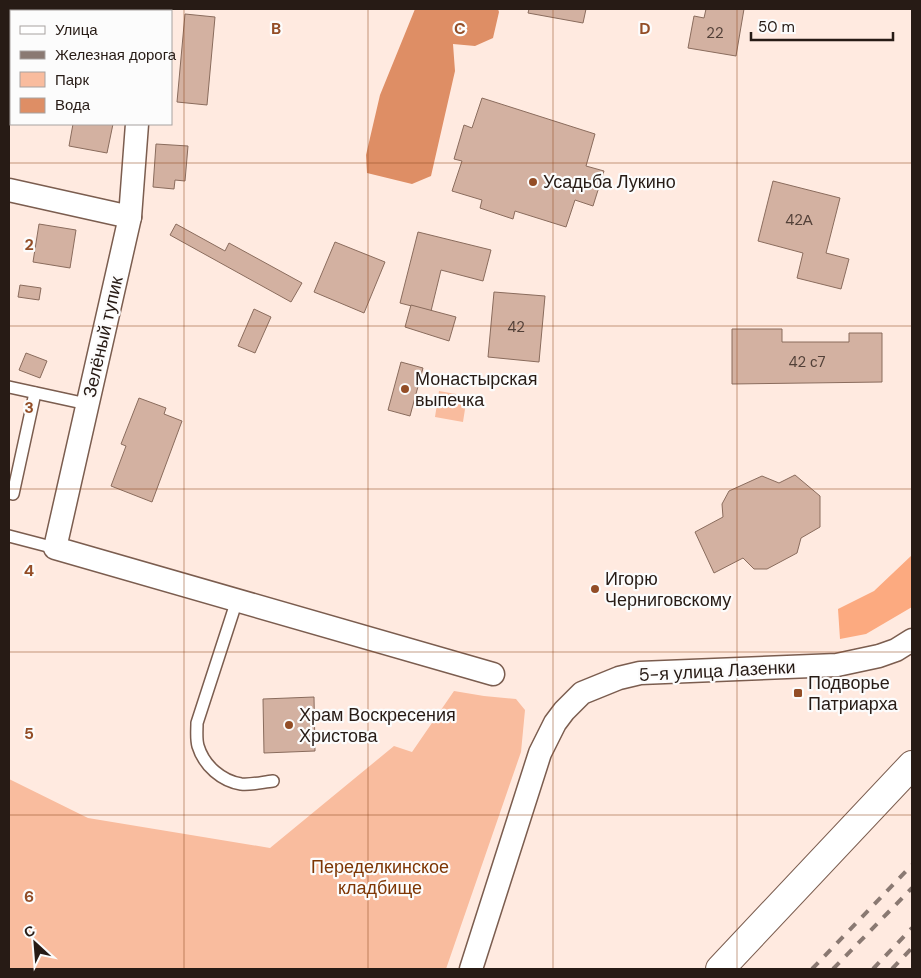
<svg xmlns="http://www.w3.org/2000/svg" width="921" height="978" viewBox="0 0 921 978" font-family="'DM Sans',sans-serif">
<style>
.green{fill:#f9bc9e}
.forest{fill:#fcaa80}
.water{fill:#de8e65}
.building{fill:#d3b1a1;stroke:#8a6c5d}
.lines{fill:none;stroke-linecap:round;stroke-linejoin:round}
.lane-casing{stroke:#7b5d4f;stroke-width:14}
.street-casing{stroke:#7b5d4f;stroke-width:25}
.secondary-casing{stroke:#7b5d4f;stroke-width:30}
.lane{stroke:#fff;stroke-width:11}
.street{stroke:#fff;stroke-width:22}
.secondary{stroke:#fff;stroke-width:28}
.rail{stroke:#8a7972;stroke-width:4;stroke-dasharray:9 9;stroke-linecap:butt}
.grid{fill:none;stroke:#934d26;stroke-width:1;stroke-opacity:0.55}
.poi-dot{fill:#934d26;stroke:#fcfcfc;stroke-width:2}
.labels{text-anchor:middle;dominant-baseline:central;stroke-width:4.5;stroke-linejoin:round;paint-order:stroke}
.number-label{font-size:15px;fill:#524038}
.poi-label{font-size:18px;fill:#271b15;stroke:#fcfcfc;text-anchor:start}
.street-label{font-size:18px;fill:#271b15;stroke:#fcfcfc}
.park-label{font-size:18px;fill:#7e3604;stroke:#fcfcfc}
.grid-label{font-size:16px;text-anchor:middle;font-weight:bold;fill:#934d26;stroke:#fcfcfc;stroke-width:4.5;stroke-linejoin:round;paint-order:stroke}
</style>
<rect width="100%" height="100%" fill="#ffeae0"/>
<g class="green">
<polygon points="439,391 467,396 463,422 435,417"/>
<polygon points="454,691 484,696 516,699 525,710 521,752 446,969 9,969 9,779 88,818 270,848 394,746 412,752"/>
</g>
<polygon class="forest" points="912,555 912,607 866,634 840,639 838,609 874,591"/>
<polygon class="water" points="415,9 498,9 499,12 493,38 475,46 453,44 455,71 431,176 412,184 367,173 366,155 380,95"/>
<g class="building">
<polygon points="529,9 586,9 583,23 528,13"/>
<polygon points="706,9 744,9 736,56 688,48 694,16 704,18"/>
<polygon points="185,14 215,17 207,105 177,102"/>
<polygon points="482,98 595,134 586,166 604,171 593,206 575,200 566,227 515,211 513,219 480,208 482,200 452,191 462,161 454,159 464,125 472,128"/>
<polygon points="73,124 113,124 107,153 69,146"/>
<polygon points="156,144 188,146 185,181 175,180 174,189 153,187"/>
<polygon points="773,181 840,198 826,253 849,259 841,289 797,278 803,253 758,241"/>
<polygon points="39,224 76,230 70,268 33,262"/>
<polygon points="176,224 225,251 229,243 302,283 291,302 170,235"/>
<polygon points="418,232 491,250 483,281 441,270 431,311 400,303"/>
<polygon points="335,242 385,262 364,313 314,292"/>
<polygon points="20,285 41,288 39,300 18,297"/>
<polygon points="494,292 545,296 539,362 488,357"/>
<polygon points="411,305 456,317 449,341 405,327"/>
<polygon points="254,309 271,317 255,353 238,346"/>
<polygon points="732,329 782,329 782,342 849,342 849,333 882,333 882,382 732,384"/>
<polygon points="26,353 47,361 40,378 19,370"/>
<polygon points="401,362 423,368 410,416 388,410"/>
<polygon points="139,398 166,408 164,414 182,421 152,502 111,486 126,446 121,444"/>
<polygon points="795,475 820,496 820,527 801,538 797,553 767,569 754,569 743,558 714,573 695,532 723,517 722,504 729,491 762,476 779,483"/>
<polygon points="314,697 315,751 264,753 263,699"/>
</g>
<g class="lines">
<g class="lane-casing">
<g id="lane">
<polyline points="9,387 87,404"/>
<polyline points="9,493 13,494 35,393"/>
<polyline points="9,536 55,548"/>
<path d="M237,600L197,723C197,731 196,739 198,746C204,766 222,781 241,784C252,785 263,782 273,781"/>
</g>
</g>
<g class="street-casing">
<g id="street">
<polyline points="152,11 153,9"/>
<polyline points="137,124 130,217 55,548 493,674"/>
<polyline points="9,190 130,217"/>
<polyline points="471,969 540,753 555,723 564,711 582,693 619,678 640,673 837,665 879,656 896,650 912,640"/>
</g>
</g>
<g class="secondary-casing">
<polyline id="secondary" points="720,969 912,765"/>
</g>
<use href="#lane" class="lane"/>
<use href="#street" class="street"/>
<use href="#secondary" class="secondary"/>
<g class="rail">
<polyline points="812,969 912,865"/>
<polyline points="833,969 912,888"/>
<polyline points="873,969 912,928"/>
<polyline points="892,969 912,948"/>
</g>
</g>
<path class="grid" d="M184,9V969M368,9V969M553,9V969M737,9V969M9,163H912M9,326H912M9,489H912M9,652H912M9,815H912"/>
<g class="poi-dot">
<circle cx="533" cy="182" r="5"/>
<circle cx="405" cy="389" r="5"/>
<circle cx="595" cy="589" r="5"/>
<rect x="793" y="688" width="10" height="10" rx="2.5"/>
<circle cx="289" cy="725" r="5"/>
</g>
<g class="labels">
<g class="number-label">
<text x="715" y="33">22</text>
<text x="799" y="220">42А</text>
<text x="516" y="327">42</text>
<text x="807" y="362">42 с7</text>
</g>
<g class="poi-label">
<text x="543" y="182">Усадьба Лукино</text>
<text x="415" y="379">Монастырская<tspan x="415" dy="21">выпечка</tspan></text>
<text x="605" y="579">Игорю<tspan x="605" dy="21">Черниговскому</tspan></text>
<text x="808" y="683">Подворье<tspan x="808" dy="21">Патриарха</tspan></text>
<text x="299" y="715">Храм Воскресения<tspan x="299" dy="21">Христова</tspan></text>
</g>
<g class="street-label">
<text transform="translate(103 337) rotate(-77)">Зелёный тупик</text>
<text transform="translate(717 671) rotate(-3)">5-я улица Лазенки</text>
</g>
<g class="park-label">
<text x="380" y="867">Переделкинское<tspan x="380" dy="21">кладбище</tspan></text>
</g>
</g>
<g class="grid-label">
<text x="276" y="34">B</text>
<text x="460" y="34">C</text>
<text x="645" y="34">D</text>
<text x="29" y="250">2</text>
<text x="29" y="413">3</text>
<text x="29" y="576">4</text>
<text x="29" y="739">5</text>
<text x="29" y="902">6</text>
</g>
<rect width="921" height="978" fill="none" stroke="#271b15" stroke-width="20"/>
<rect x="10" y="10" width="162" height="115" fill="#fcfcfc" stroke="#a7a2a0"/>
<rect x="20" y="26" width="25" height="8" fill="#ffffff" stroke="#a7a2a0"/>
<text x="55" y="35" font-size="15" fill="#271b15">Улица</text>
<rect x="20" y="51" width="25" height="8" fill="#8a7972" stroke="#a7a2a0"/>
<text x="55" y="60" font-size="15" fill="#271b15">Железная дорога</text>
<rect x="20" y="72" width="25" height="15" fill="#f9bc9e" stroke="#a7a2a0"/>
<text x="55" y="85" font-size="15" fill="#271b15">Парк</text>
<rect x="20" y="98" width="25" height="15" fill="#de8e65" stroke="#a7a2a0"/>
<text x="55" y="110" font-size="15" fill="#271b15">Вода</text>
<g transform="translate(35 943) rotate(334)" stroke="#fcfcfc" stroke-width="4" paint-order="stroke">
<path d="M0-4L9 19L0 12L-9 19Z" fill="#271b15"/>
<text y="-8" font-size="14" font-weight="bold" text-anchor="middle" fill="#271b15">С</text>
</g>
<path d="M751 32v8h142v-8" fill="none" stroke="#271b15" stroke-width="2.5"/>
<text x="758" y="32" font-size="15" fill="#271b15" stroke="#fcfcfc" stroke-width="4" paint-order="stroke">50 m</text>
</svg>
